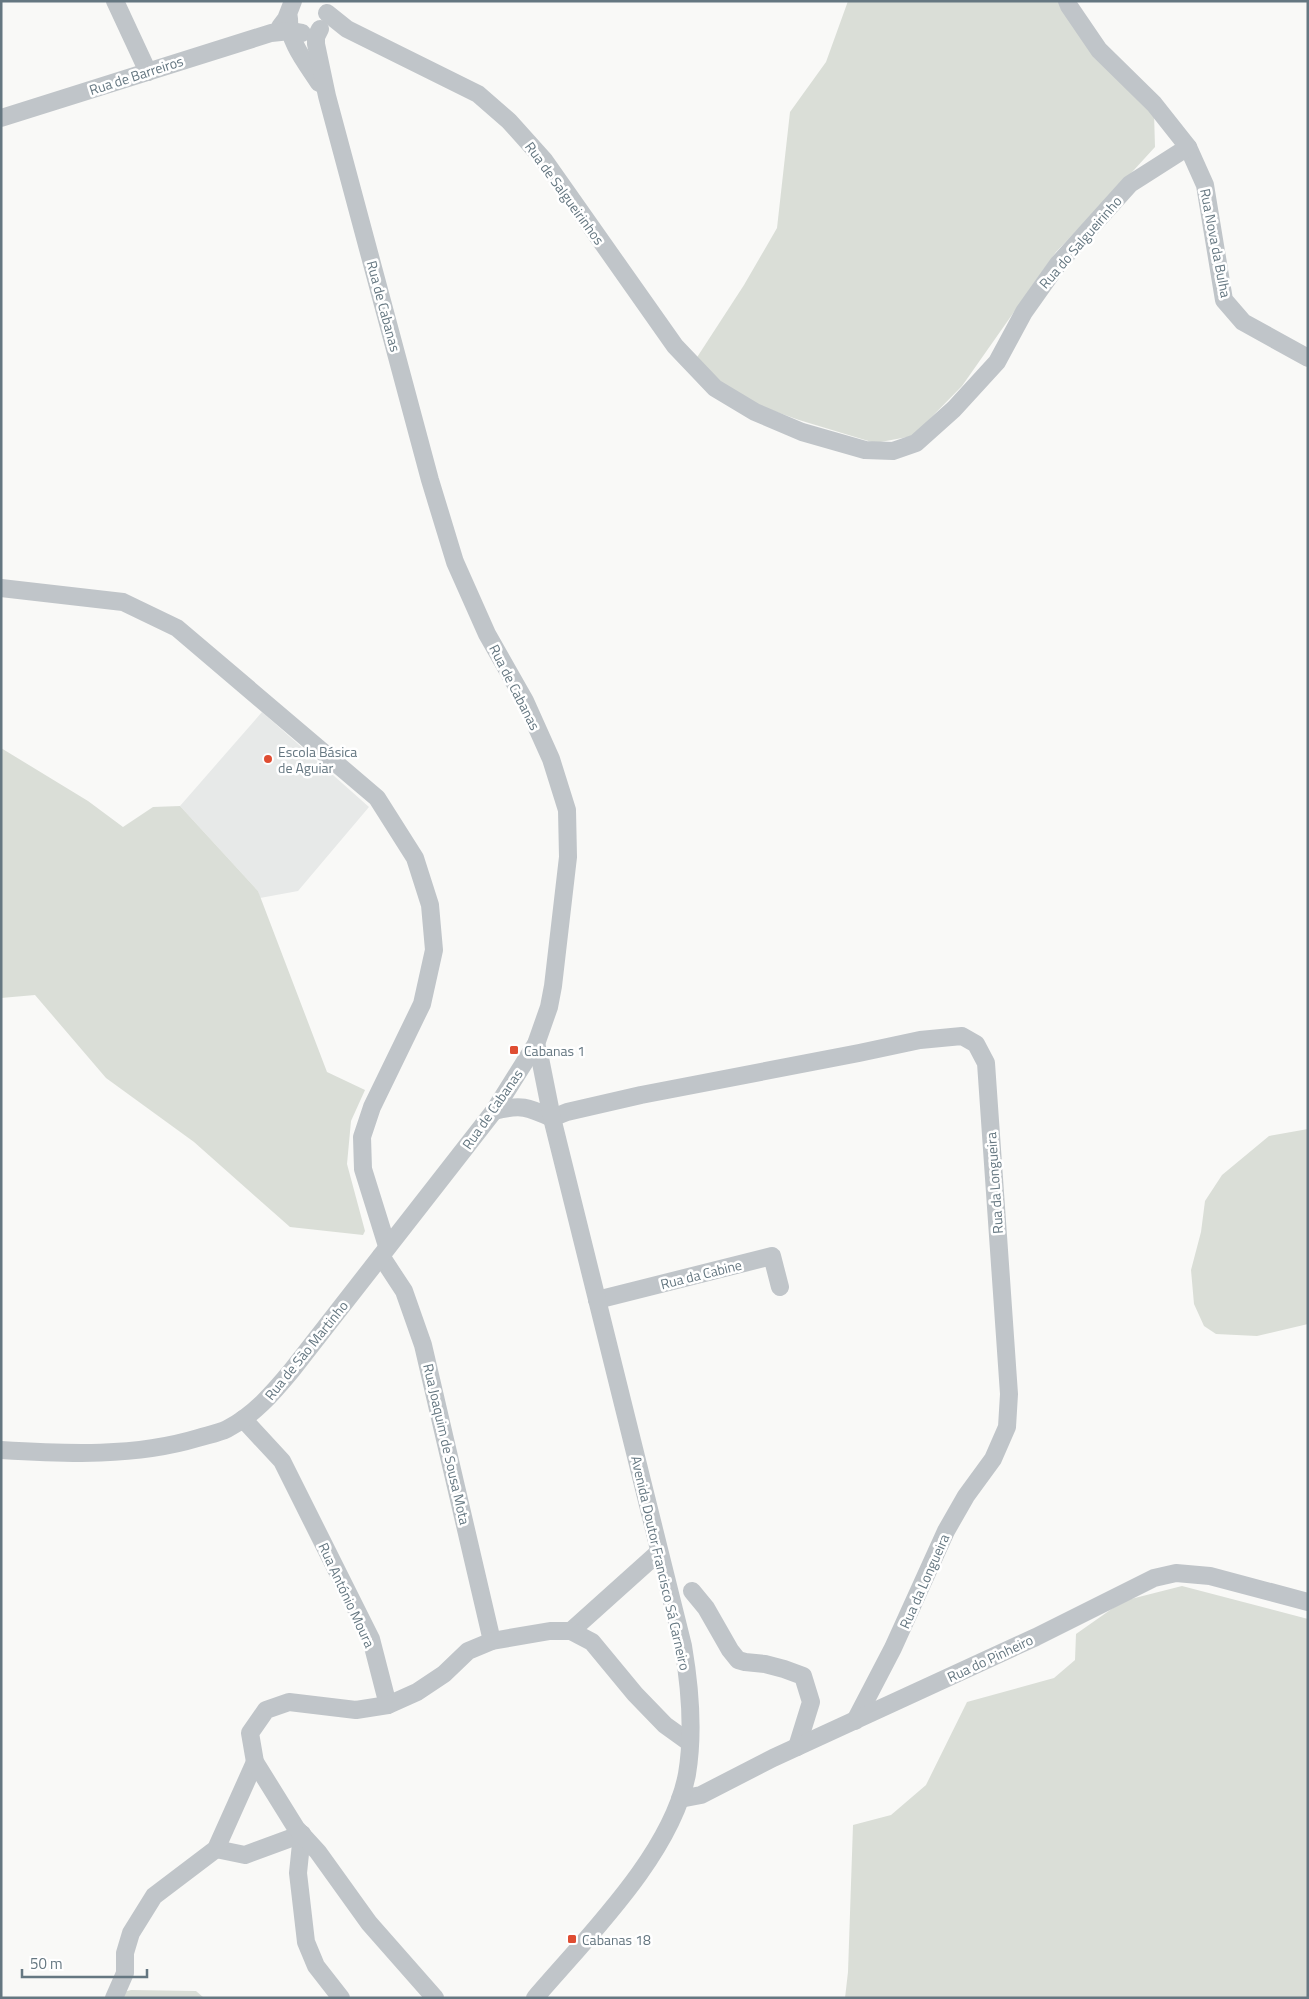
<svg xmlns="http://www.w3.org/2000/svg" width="1309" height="1999" viewBox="0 0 1309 1999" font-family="'Titillium Web',sans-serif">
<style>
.built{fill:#e7e9e8}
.green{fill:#daded7}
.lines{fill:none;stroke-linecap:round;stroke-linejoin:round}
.minor{stroke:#c0c5c9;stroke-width:18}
.poi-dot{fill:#df4d32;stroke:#fff;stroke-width:2}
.labels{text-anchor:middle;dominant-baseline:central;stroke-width:5;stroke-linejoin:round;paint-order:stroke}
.street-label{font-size:14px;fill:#657781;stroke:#fff}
.poi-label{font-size:14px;fill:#657781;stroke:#fff;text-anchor:start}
</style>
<rect width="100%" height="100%" fill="#f9f9f7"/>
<polygon class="built" points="262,712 369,807 298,891 260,898 258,891 180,806"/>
<g class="green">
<polygon points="848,1 1063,1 1154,113 1155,147 1123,182 1056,252 962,386 913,436 875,443 799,420 707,387 692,365 744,285 777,228 790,112 826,62"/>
<polygon points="1,748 88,801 123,827 153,807 180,806 258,891 327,1072 365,1090 351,1121 347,1164 365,1231 363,1235 290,1227 194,1142 106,1078 35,995 1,998"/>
<polygon points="1308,1129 1308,1324 1257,1336 1216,1334 1204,1326 1194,1304 1191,1270 1201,1232 1205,1201 1222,1175 1269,1136"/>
<polygon points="1182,1586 1308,1619 1308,1998 845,1998 848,1972 853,1825 891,1815 926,1785 967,1702 1054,1678 1075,1660 1076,1634 1123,1601"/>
<polygon points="131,1990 196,1991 204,1998 101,1998"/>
</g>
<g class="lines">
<g class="minor">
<polyline points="115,1 148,72"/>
<polyline points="1067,1 1069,6 1099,50 1154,104 1188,147 1205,185 1224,300 1243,322 1308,358"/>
<polyline points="327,13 347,29 478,94 509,121 544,160 675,346 715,388 755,412 802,432 865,450 893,451 916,443 954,409 997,362 1024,312 1058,264 1130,184 1188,147"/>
<path d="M289,18C288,42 307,64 319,83"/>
<polyline points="280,27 286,19 293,1"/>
<polyline points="1,118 271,33 290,31 302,33"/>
<polyline points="1,588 123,602 177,628 377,798 415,858 430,905 434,950 422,1004 372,1107 362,1137 363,1169 387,1246"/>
<path d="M494,1111C521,1104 528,1107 552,1118L567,1112L641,1095L859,1053L920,1040L962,1036L976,1044L986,1063L1009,1394L1007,1427L993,1459L966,1496L946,1531L893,1648L855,1721"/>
<polyline points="381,1256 404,1291 423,1345 492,1641"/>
<polyline points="597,1300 772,1256 780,1287"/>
<polyline points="243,1419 282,1461 371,1639 388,1705"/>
<path d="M1,1450C67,1454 135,1457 198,1438C208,1435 219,1433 227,1429C254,1415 273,1393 292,1370L494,1111L536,1044L549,1007L553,986L568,857L567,810L551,759L525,701L487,634L455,562L430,480L327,96L316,44V37L320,29"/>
<polyline points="692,1591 706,1608 730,1650 738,1660 745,1662 765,1664 784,1669 803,1676 811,1702 797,1747"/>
<polyline points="571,1631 659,1552"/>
<polyline points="680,1799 701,1795 773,1758 1036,1637 1154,1578 1176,1573 1210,1576 1308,1602"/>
<polyline points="302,1834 298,1873 306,1942 316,1966 341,1998"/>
<polyline points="216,1849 245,1855 302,1834"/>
<polyline points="114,1998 125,1973 125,1953 131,1933 154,1896 216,1849 255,1762"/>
<polyline points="435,1998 369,1923 318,1852 296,1828 255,1762 250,1733 266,1710 289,1702 356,1710 388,1705 417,1692 444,1674 468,1651 492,1641 550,1631 571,1631 592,1642 635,1694 665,1725 690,1743"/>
<path d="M535,1998C587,1937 672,1854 687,1774C694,1732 690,1687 683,1646L552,1118L540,1058L536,1044"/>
</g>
</g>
<g class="poi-dot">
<circle cx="268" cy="759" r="5"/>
<rect x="509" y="1045" width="10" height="10" rx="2.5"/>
<rect x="567" y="1934" width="10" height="10" rx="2.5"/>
</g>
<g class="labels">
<g class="street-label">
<text transform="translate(136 75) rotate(-18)">Rua de Barreiros</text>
<text transform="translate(565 193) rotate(54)">Rua de Salgueirinhos</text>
<text transform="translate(1080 242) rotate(-49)">Rua do Salgueirinho</text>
<text transform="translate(1216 243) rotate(79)">Rua Nova da Bulha</text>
<text transform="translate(384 306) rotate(75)">Rua de Cabanas</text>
<text transform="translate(515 687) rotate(63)">Rua de Cabanas</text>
<text transform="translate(492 1109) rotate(-55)">Rua de Cabanas</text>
<text transform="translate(994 1183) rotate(-94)">Rua da Longueira</text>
<text transform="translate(701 1274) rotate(-14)">Rua da Cabine</text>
<text transform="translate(306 1350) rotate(-51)">Rua de São Martinho</text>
<text transform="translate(447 1444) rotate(77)">Rua Joaquim de Sousa Mota</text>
<text transform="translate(661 1563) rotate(77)">Avenida Doutor Francisco Sá Carneiro</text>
<text transform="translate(924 1581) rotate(-66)">Rua da Longueira</text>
<text transform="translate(347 1595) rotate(65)">Rua António Moura</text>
<text transform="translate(990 1658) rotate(-25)">Rua do Pinheiro</text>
</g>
<g class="poi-label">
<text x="278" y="751">Escola Básica<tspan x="278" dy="16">de Aguiar</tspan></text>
<text x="524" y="1050">Cabanas 1</text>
<text x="582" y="1939">Cabanas 18</text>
</g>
</g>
<rect width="1309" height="1999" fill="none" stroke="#657781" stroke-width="5"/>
<path d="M22 1969v8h125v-8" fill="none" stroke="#657781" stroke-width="2.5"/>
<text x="30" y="1969" font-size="15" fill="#657781" stroke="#ffffff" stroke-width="4" paint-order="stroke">50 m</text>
</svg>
